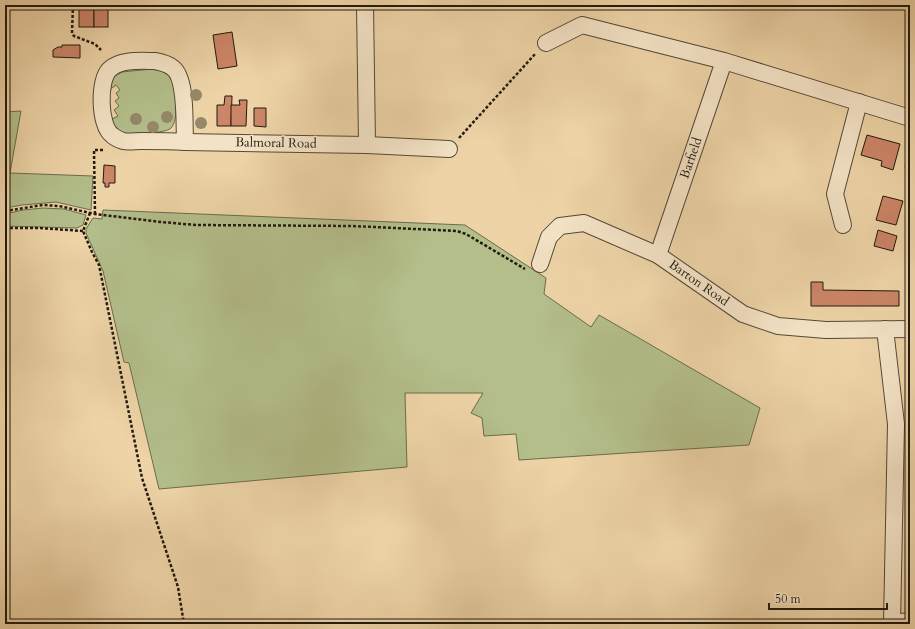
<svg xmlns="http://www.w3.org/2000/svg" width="915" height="629" viewBox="0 0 915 629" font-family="Cardo,serif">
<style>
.green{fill:#b3be8a;stroke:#6a6c4d}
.building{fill:#cb8567;stroke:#211a10}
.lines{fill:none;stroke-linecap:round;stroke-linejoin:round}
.minor-casing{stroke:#544836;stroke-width:18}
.path{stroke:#211a10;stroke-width:2.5;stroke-dasharray:3 2;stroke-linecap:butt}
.minor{stroke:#f3e2c5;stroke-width:16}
.tree{fill:#958868}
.labels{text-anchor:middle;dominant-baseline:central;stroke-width:3;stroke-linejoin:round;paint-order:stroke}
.street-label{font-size:13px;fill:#211a10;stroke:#f3e2c5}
</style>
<rect width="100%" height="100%" fill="#edd3a6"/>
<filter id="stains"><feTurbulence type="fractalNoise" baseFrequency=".005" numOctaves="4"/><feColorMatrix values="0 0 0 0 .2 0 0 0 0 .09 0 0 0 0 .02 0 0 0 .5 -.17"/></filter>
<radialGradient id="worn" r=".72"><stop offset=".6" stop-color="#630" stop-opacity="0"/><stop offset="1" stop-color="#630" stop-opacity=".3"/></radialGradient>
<g class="green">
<path d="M151,69C159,70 165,71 170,77C177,85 179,121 171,128C164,134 135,133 125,134L120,133L110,120L118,116L114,110L119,106L115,101L119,98L116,93L120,90L116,85L109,90L113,77L122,72Z"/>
<polygon points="21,111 10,173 93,176 91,210 56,202 22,205 5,208 5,112"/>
<polygon points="43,208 64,209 86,215 83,225 77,228 5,226 5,214 23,210"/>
<polygon points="103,210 465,225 546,278 544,294 591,327 599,315 760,408 749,445 519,460 516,434 484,436 482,418 471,413 483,393 405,393 407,467 159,489 129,363 124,362 103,271 86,233 86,229 93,218 102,219"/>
</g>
<g class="building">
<rect x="79" y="6" width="15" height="21"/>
<rect x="94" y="6" width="14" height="21"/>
<polygon points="232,32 237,66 218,69 213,35"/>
<polygon points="62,45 80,45 80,58 53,57 53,50 58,47 62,47"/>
<polygon points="225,96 232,96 231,126 217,126 217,105 224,105"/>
<polygon points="239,100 247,100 246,126 231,126 231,105 240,105"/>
<polygon points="254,108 266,108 266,127 254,126"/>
<polygon points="867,135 900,144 893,170 881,166 882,161 861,155"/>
<polygon points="910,149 910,168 905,167"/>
<polygon points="104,165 115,166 115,183 109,183 109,187 105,187 105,183 103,183"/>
<polygon points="883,196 903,201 896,225 876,220"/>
<polygon points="878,230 897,236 893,251 874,246"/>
<polygon points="811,282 823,282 823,290 899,291 899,306 811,306"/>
</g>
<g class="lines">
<g class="minor-casing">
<g id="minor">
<polyline points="365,5 367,145"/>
<polyline points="546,43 582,25 724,61 910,118"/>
<path d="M155,61C161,62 168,64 173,68C187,79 184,124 185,142C170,141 156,141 141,141C136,141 128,142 123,141C120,140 114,137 112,135C99,126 98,79 110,69C121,59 141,61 155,61Z"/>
<polyline points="185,142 367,145 449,149"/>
<polyline points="843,225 835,194 859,102"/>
<polyline points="658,255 724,61"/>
<polyline points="540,264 549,237 560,226 584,223 658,255 743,314 778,326 826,330 910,329"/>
<polyline points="885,329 896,424 892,624"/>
<polyline points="892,623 910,621"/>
</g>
</g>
<g class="path">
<polyline points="73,5 72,33 74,36 95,44 101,50"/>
<polyline points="459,138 536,53"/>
<polyline points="5,211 43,205 59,206 95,214 161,222 196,225 353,226 457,231 466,234 525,269"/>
<polyline points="90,213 83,231 92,252 99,265 142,478 178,587 184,624"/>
<polyline points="95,214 94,150 105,150"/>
<polyline points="5,228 39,228 83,231"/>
</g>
<use href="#minor" class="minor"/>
</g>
<g class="tree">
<circle cx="196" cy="95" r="6"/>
<circle cx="167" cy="117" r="6"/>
<circle cx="136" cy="119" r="6"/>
<circle cx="201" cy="123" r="6"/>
<circle cx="153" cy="127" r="6"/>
</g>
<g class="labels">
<g class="street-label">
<text transform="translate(276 143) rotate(1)">Balmoral Road</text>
<text transform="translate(691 158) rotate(-71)">Barfield</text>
<text transform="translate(699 283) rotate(35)">Barton Road</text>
</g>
</g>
<rect width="915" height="629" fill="none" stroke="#edd3a6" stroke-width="20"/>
<rect x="6" y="6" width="903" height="617" fill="none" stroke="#211a10" stroke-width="2"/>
<rect x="10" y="10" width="895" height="609" fill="none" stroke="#211a10"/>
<path d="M769 603v6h118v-6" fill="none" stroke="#211a10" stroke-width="2"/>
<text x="775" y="603" font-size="12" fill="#211a10" stroke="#f3e2c5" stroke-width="3" paint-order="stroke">50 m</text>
<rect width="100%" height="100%" filter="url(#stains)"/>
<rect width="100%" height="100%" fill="url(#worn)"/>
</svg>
